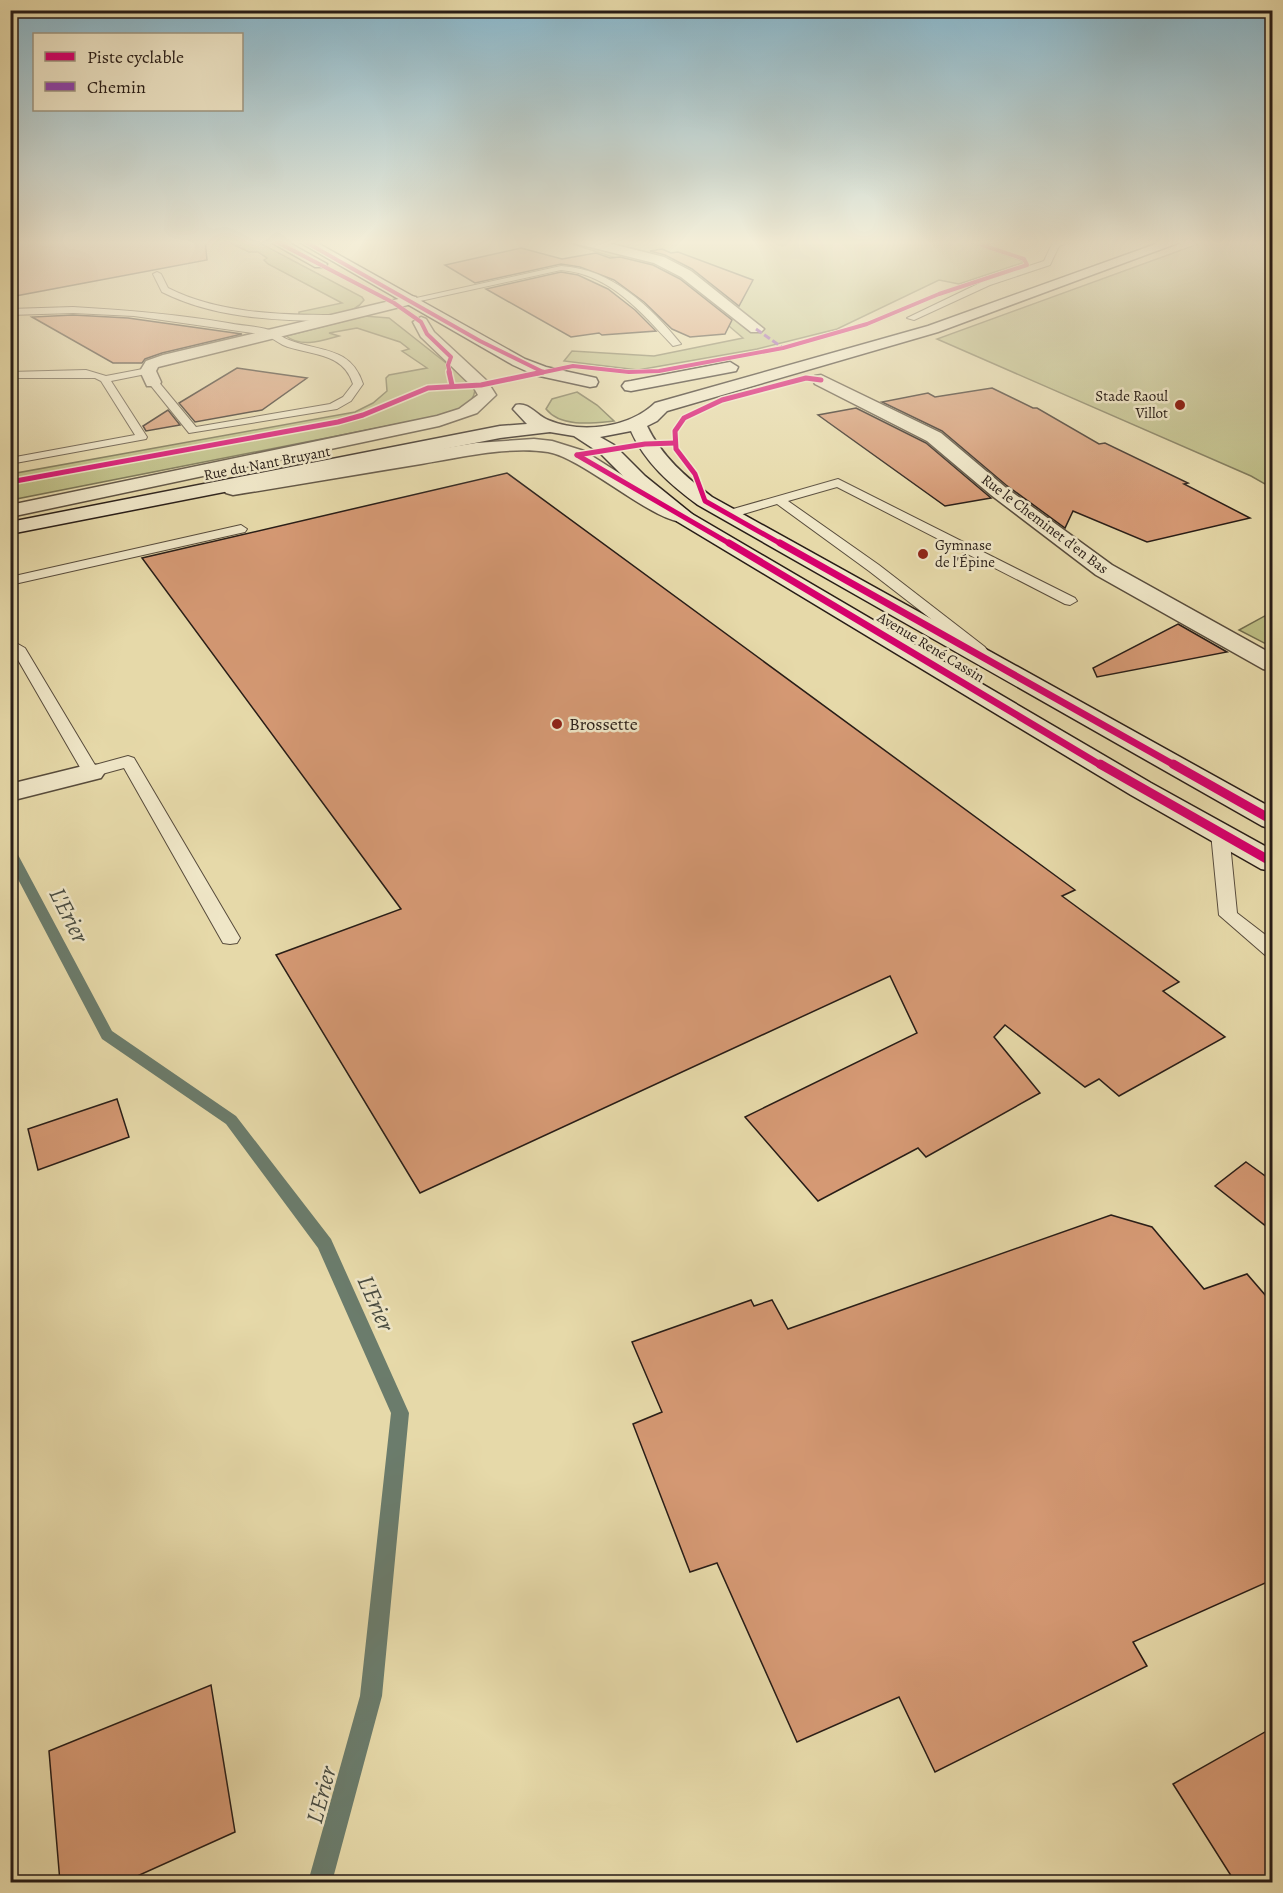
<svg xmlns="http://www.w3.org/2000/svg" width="1283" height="1893" viewBox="0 0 1283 1893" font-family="Alegreya,serif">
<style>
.green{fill:#bcbd83;stroke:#726d4d;stroke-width:1.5}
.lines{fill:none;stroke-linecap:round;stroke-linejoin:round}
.stream{fill:#6b7c6c;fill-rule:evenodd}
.building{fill:#d59974;stroke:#281d17;stroke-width:1.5}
.service-casing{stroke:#584c3c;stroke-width:2}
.minor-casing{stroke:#584c3c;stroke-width:3}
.secondary-casing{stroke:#281d17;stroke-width:3}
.service{fill:#efe6c7;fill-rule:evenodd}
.minor{fill:#efe6c7;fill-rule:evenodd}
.secondary{fill:#efe6c7;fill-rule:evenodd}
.quiet{stroke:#8e44ad;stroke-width:3;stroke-dasharray:7 3;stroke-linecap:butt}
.cycleway-far3-casing{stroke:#efe6c7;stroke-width:5}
.cycleway-far2-casing{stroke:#efe6c7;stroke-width:8}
.cycleway-far1-casing{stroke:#efe6c7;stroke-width:10}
.cycleway-casing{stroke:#efe6c7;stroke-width:13}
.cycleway-far3{stroke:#d6006c;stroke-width:4}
.cycleway-far2{stroke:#d6006c;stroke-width:5}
.cycleway-far1{stroke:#d6006c;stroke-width:7}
.cycleway{stroke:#d6006c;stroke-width:9}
.poi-dot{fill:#8f2418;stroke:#efe6c7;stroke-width:2}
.labels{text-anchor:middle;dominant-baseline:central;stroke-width:5;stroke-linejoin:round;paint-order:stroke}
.far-poi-label{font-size:15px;fill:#281d17;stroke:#efe6c7;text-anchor:end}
.far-street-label{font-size:15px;fill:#281d17;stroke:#efe6c7}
.poi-label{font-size:18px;fill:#281d17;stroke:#efe6c7;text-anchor:start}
.near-water-label{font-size:24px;font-style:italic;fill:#494c41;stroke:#efe6c7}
</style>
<rect width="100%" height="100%" fill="#e6d9a9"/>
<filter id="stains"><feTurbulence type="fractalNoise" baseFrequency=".00333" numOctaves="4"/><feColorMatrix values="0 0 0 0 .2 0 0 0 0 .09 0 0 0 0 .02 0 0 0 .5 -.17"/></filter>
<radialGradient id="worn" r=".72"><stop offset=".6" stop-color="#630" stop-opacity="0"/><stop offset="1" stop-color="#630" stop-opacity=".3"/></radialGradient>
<g class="green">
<path d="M224,240H254L362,297L364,300C351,319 318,315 299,315V312L342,303L268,264L264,260L267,258L258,252H249Z"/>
<polygon points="560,240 964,240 1025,262 959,284 939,280 837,329 757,349 638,370 564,361 572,351 654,356 743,338 669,275"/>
<polygon points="1209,240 1272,240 1272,488 1251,476 937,339"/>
<path d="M364,316L389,318L455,370L475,390C473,409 450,413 433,417L11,500V474L355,412L373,403L387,391L386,378L389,375L427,368L402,351L409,349L400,342L357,328L329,333L339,336C321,341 302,348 286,336Z"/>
<path d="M577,392L597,405L614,421C594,423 561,428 546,409L552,399Z"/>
<polygon points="1272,612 1272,647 1239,630"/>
</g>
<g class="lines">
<g class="stream">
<polygon points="12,319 15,321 10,324 10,320"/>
<polygon points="10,847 16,851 112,1031 236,1116 331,1239 409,1413 382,1696 332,1882 308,1882 360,1696 391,1413 318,1248 226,1124 102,1039 10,864"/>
</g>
</g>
<g class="building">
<polygon points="10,240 205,240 207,260 10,297"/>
<polygon points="521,248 562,259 596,253 610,258 620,257 653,265 680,279 732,320 725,334 690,337 672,329 644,302 614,280 580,267 561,264 475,283 445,265"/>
<polygon points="662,249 671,253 678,252 753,280 739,306 692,269 665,255 650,251"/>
<polygon points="561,272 578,275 608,289 635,310 656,331 602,335 599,333 571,337 486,289"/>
<polygon points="73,315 128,318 242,334 162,353 145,359 142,363 113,363 32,317"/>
<polygon points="237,368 307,378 262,410 195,422 179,403"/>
<polygon points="992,388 1033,408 1037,408 1099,444 1105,443 1188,483 1184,484 1250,518 1147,542 1073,511 1065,528 1006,485 942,431 882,402 928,393 935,397"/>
<polygon points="856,408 926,443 991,498 945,506 818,415"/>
<polygon points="168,410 180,425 146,431 143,426"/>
<polygon points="507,473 1075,890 1062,896 1179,982 1163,991 1225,1037 1119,1096 1099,1079 1085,1087 1005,1025 994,1037 1040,1093 926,1157 918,1148 818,1201 745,1117 917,1033 890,976 420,1193 276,955 401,909 142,558"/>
<polygon points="1178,624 1227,652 1097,677 1093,668"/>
<polygon points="117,1099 129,1137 38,1170 28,1129"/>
<polygon points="1246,1162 1272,1181 1272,1231 1215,1186"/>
<polygon points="1111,1215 1152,1227 1204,1289 1247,1274 1272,1303 1272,1580 1133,1642 1147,1666 935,1772 899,1697 797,1742 717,1563 690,1572 633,1424 662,1412 632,1342 751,1300 754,1306 772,1300 788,1329"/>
<polygon points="211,1685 235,1832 124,1882 60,1882 49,1751"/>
<polygon points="1272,1728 1272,1882 1235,1882 1173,1784"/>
</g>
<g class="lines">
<g class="service-casing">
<g id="service">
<polygon points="1062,240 1078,240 1059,246 1050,265 990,285 914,320 907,318 984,281 1044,261 1053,242"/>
<path d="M561,266C612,269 650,306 681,344L673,346C641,312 610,274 561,270L411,303L407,300Z"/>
<path d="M157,272L161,274L168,288C217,313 279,315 333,315L337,318L333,321C277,321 213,318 162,292L153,274Z"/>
<path d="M73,307C125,310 176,314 228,323C242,326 260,326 273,331C279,334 283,338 289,340C319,352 351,346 363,384L351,401L337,409L189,433L148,382L149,380H157L196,427L330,404L343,397L353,384C343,351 309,356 283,345C277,342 272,338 266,335L134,316L73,313L10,315V309Z"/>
<polygon points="148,368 151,369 151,373 111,381 147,437 146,439 10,464 10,458 135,435 101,381 95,378 10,378 10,372 86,370 106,376"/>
<polygon points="838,479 1075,598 1077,601 1070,605 1065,604 837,487 788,501 879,565 985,647 987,650 985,653 975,653 869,571 777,504 730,518 724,514 726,511"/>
<polygon points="241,525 247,529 245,532 10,585 10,577"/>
<polygon points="18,644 25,648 95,765 128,756 134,758 240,938 237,943 230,944 223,943 124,768 91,777 85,776 14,653 10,654 10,646"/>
<polygon points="1220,828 1226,829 1229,833 1237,913 1272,940 1272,956 1265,955 1219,915 1211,833 1214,829"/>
</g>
</g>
<g class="minor-casing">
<g id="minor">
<polygon points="573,240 596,240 664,257 691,271 764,329 761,332 751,332 681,277 654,263 574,243"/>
<polygon points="411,296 416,297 418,300 416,303 158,367 156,371 161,382 159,386 147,386 140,371 146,361 163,355"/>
<polygon points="421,317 426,319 434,332 487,381 496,395 477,413 439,426 10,517 10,505 437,416 459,409 478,395 474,388 421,337 413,322"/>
<polygon points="821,375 941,433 1005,487 1112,565 1272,654 1272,671 1263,669 1096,575 991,495 927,441 815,384 813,380 815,376"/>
<path d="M534,439L552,441L584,451L657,497L692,514L695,518L692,522C660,530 587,459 548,452C509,446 460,457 421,464C359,474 296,485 233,495L226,493L223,489L226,485L233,483L476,443Z"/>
<polygon points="91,764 101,766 105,772 101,778 10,801 10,784"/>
</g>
</g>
<g class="secondary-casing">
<g id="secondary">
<polygon points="267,240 284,240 327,264 325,267 315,267"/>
<polygon points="296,240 312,240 525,359 546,367 596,378 598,382 596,386 590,387 535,375 513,365"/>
<path d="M1167,240H1186L938,332L667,411L657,421L647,426C662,457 686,477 712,497L1272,808V829L1262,826L698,505C671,485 645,463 631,431L600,437L614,445L645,476L692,514L1151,783L1272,850V871L1261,869L1131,795L678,522L631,484L600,453L574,436L550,432L500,438L10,534V522L500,426L527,424L513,409L516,405C529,402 536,415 548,420C581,434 629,428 655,403L928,326Z"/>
<polygon points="730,362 738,367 736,371 631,391 625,390 622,386 625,382 631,381"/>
</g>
</g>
<use href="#service" class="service"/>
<use href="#minor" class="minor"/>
<use href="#secondary" class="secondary"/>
<polyline class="quiet" points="756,329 783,348"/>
<g class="cycleway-far3-casing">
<g id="cycleway-far3">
<polyline points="273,240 394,303 421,322 427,334 451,357 448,365 450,374"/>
<polyline points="302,240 480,341 541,371"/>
<polyline points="535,374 573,366 629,372 659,371 783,348 867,324 939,294 1027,265 1024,259 982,245 999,240"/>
</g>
</g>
<g class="cycleway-far2-casing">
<g id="cycleway-far2">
<polyline points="449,372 452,385"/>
<polyline points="577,455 732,545"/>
<polyline points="577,455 645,444 675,443"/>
<polyline points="10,482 338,422 363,415 428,388 481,385 543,372"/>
<polyline points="783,545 705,501 695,474 676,449 675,431 684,418 722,400 806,378 821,380"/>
</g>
</g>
<g class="cycleway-far1-casing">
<g id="cycleway-far1">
<polyline points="729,543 1102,766"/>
<polyline points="780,543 1176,766"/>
</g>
</g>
<g class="cycleway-casing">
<g id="cycleway">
<polyline points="1100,764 1272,862"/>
<polyline points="1173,764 1272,820"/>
</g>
</g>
<use href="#cycleway-far3" class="cycleway-far3"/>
<use href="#cycleway-far2" class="cycleway-far2"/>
<use href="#cycleway-far1" class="cycleway-far1"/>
<use href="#cycleway" class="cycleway"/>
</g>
<linearGradient id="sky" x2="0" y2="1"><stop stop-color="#87b7cd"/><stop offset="0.48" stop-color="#f4eed8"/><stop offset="1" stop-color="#f4eed8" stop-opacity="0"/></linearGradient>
<rect width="1283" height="505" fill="url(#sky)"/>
<g class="poi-dot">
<circle cx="1180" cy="405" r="6"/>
<circle cx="923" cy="554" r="6"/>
<circle cx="557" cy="724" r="6"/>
</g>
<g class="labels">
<g class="far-poi-label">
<text x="1168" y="396">Stade Raoul<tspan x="1168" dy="17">Villot</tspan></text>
<text x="935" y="545" text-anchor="start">Gymnase<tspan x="935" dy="17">de l'Épine</tspan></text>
</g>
<g class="far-street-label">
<text transform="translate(267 463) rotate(-11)">Rue du Nant Bruyant</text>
<text transform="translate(1045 524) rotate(37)">Rue le Cheminet d'en Bas</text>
<text transform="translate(931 647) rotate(31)">Avenue René Cassin</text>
</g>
<g class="poi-label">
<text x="569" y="724">Brossette</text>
</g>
<g class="near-water-label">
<text transform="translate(69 915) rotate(63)">L'Erier</text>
<text transform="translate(376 1303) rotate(66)">L'Erier</text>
<text transform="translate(321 1795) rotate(-75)">L'Erier</text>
</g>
</g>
<rect width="1283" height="1893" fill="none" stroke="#e6d9a9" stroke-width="36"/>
<rect x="12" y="12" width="1259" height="1869" fill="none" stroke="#281d17" stroke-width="3"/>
<rect x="18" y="18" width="1247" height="1857" fill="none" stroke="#281d17" stroke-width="1.5"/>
<rect x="33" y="33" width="210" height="78" fill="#efe6c7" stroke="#9f9681" stroke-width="1.5"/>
<rect x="45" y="52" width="30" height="9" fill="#d6006c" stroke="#9f9681" stroke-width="1.5"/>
<text x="87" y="63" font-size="18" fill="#281d17">Piste cyclable</text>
<rect x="45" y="82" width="30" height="9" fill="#8e44ad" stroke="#9f9681" stroke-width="1.5"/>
<text x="87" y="93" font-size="18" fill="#281d17">Chemin</text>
<rect width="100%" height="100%" filter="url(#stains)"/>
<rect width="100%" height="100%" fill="url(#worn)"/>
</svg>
